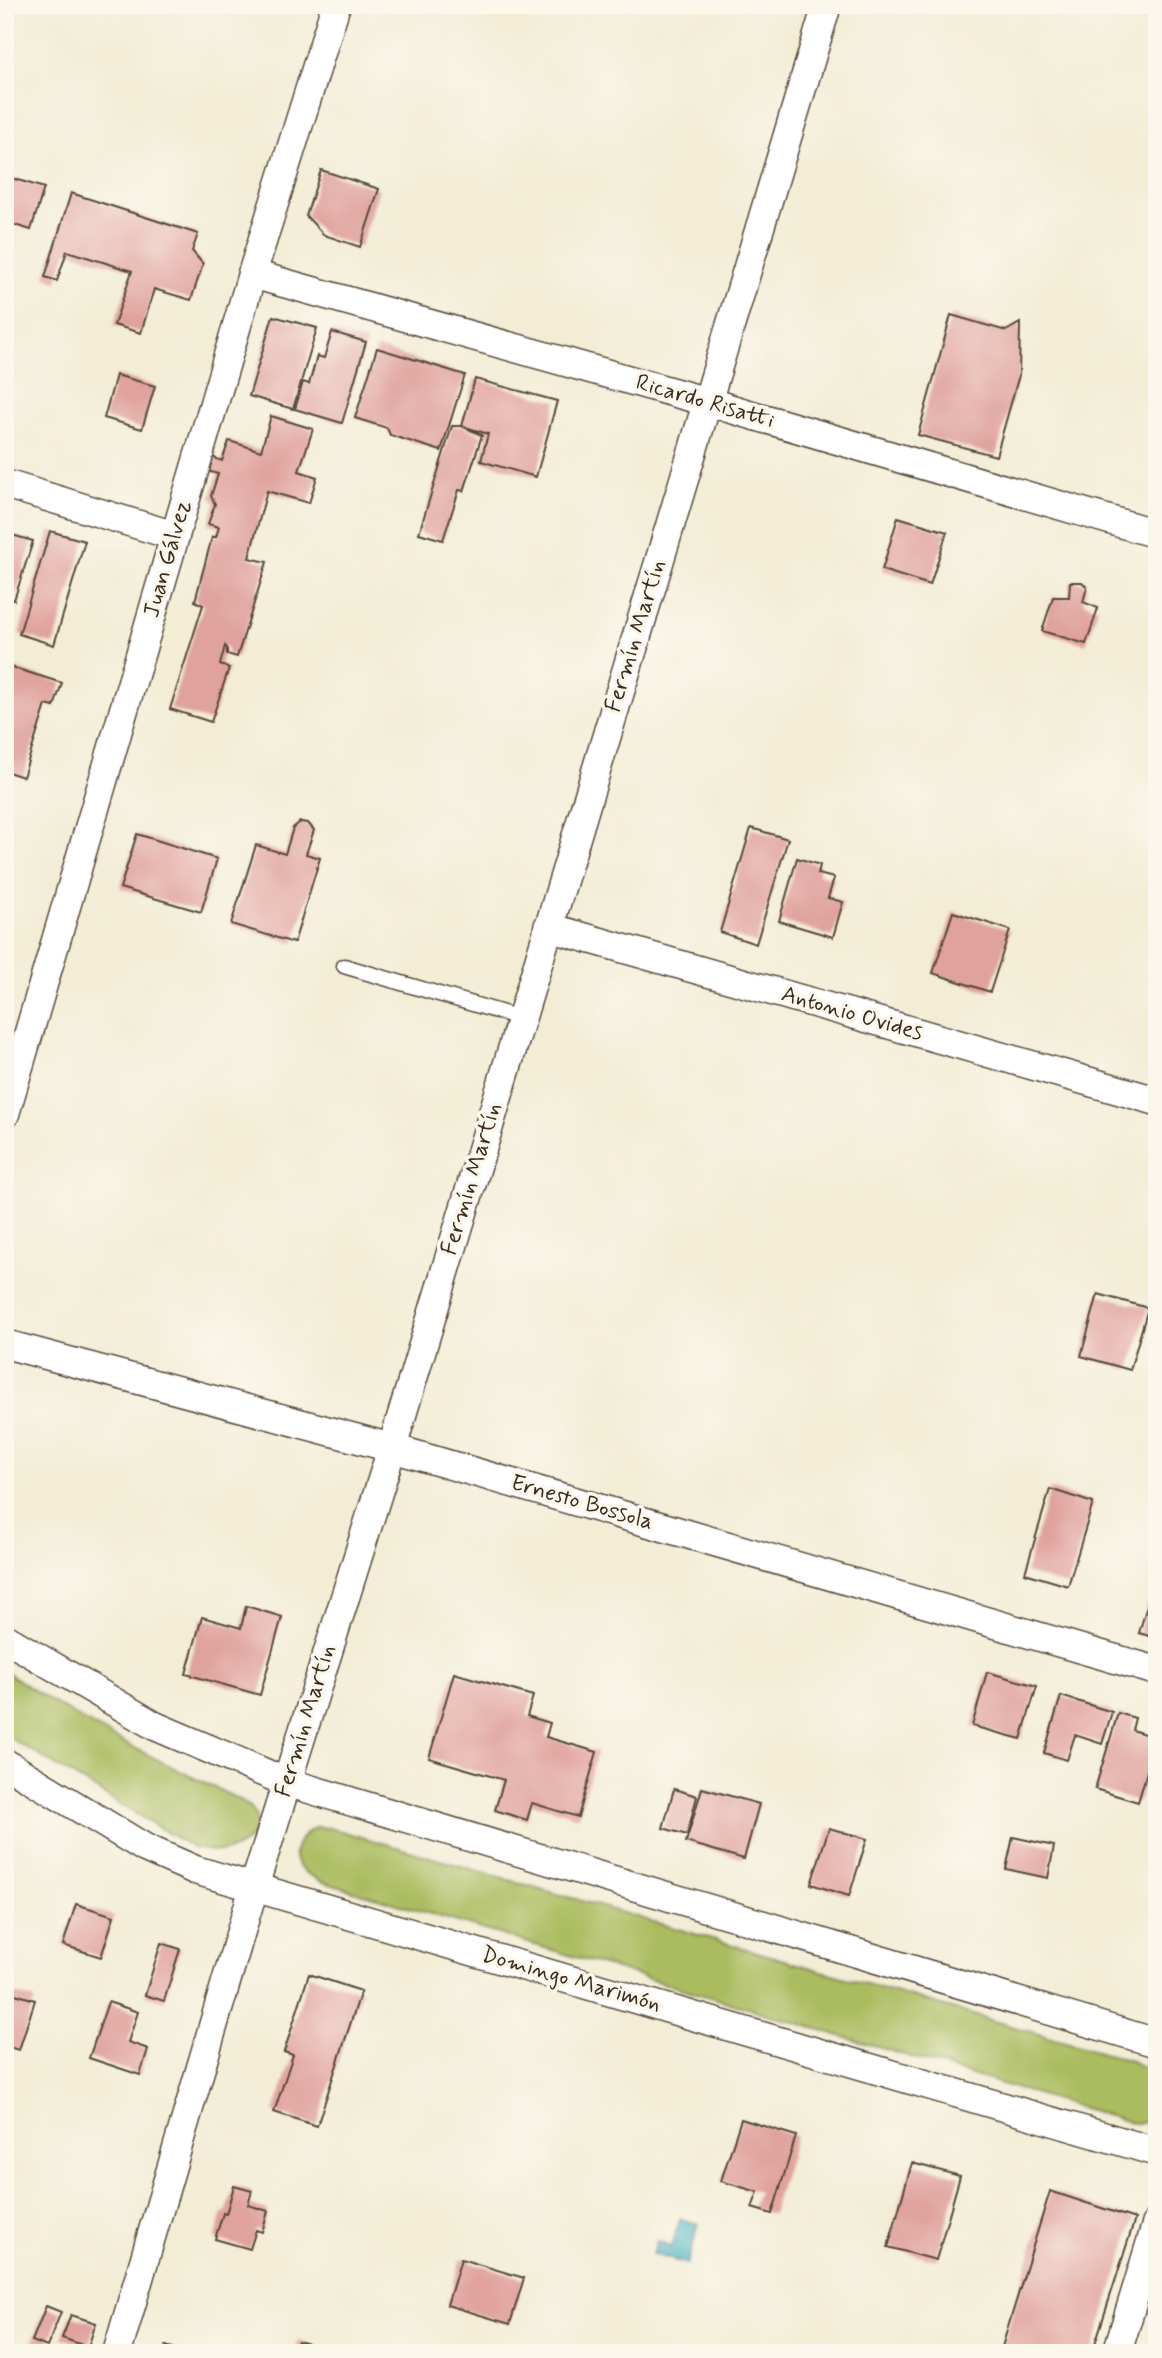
<svg xmlns="http://www.w3.org/2000/svg" width="1162" height="2358" viewBox="0 0 1162 2358" font-family="Mynerve,sans-serif">
<style>
.green{fill:#aabc5f;stroke:#72733e;stroke-width:2}
.water{fill:#42afc0;stroke:#3e6c6f;stroke-width:2}
.building{fill:#e0a29c}
.lines{fill:none;stroke-linecap:round;stroke-linejoin:round}
.lane-casing{stroke:#57473a;stroke-width:17}
.street-casing{stroke:#57473a;stroke-width:31}
.lane{stroke:#fff;stroke-width:14}
.street{stroke:#fff;stroke-width:28}
.labels{text-anchor:middle;dominant-baseline:central;stroke-width:7;stroke-linejoin:round;paint-order:stroke}
.street-label{font-size:23px;fill:#3b2a1e;stroke:#fbf7ec}
</style>
<rect width="100%" height="100%" fill="#fbf7ec"/>
<filter id="ink" filterUnits="userSpaceOnUse"><feTurbulence type="fractalNoise" baseFrequency=".0143" numOctaves="2"/><feDisplacementMap in="SourceGraphic" scale="14" xChannelSelector="R" yChannelSelector="G"/><feConvolveMatrix kernelMatrix="1 2 1 2 8 2 1 2 1" color-interpolation-filters="sRGB"/></filter>
<filter id="wash" filterUnits="userSpaceOnUse"><feTurbulence type="fractalNoise" baseFrequency=".00686" numOctaves="4" result="noise"/><feDisplacementMap in="SourceGraphic" scale="28" xChannelSelector="R" yChannelSelector="G"/><feGaussianBlur stdDeviation="1.57" result="paint"/><feColorMatrix in="noise" values="0 0 0 0 0 0 0 0 0 0 0 0 0 0 0 0 0 1.4 0 .05"/><feComposite in="paint" operator="in"/></filter>
<g filter="url(#wash)">
<rect width="100%" height="100%" fill="#f3edd6"/>
<g class="green">
<path d="M5,1671C79,1723 161,1762 242,1801C246,1804 252,1807 254,1812C262,1828 246,1846 231,1850C218,1853 206,1850 193,1848L5,1735Z"/>
<path d="M317,1827L331,1828L1131,2061L1157,2074V2118L1142,2123H1133L320,1881C313,1877 301,1871 297,1864C289,1847 304,1833 317,1827Z"/>
</g>
<polygon class="water" points="680,2219 699,2224 687,2264 653,2254 657,2241 672,2246"/>
<g id="blocks">
<g class="building">
<polygon points="321,170 379,189 360,247 324,235 306,216"/>
<polygon points="5,176 44,188 31,230 5,222"/>
<polygon points="71,193 198,234 192,251 203,264 191,300 154,289 141,333 114,325 132,271 67,251 57,281 45,277"/>
<polygon points="951,315 1006,331 1020,323 1019,375 996,456 918,435"/>
<polygon points="273,316 317,328 293,409 249,396"/>
<polygon points="332,332 366,342 342,423 295,409 303,382 309,384 317,356 324,358"/>
<polygon points="377,348 465,375 441,451 390,435 387,428 355,418"/>
<polygon points="116,375 155,386 142,429 104,418"/>
<polygon points="475,379 557,401 536,477 481,461 488,434 462,426 482,435 464,491 459,490 443,540 419,533 452,426 462,426"/>
<polygon points="271,416 313,429 299,471 317,477 309,503 267,491 249,558 267,562 237,657 227,654 227,648 225,646 220,665 229,668 211,722 170,709 203,605 195,601 212,537 216,537 219,527 208,524 215,504 211,496 218,474 208,471 212,457 222,461 229,441 261,451"/>
<polygon points="898,517 947,532 930,585 882,570"/>
<polygon points="50,531 85,541 54,645 19,634"/>
<polygon points="5,533 33,541 14,600 5,598"/>
<polygon points="1070,582 1082,582 1087,587 1083,602 1098,608 1086,644 1042,631 1053,597 1069,597"/>
<polygon points="5,665 62,683 54,707 46,705 23,777 5,771"/>
<polygon points="300,822 308,823 314,830 306,854 320,858 294,943 231,924 256,845 285,854 293,828"/>
<polygon points="751,828 788,839 756,944 720,932"/>
<polygon points="137,834 217,859 201,912 120,888"/>
<polygon points="797,858 820,865 818,874 834,878 828,898 843,902 833,937 779,921"/>
<polygon points="953,912 1010,930 990,992 933,973"/>
<polygon points="1098,1294 1148,1308 1130,1370 1081,1356"/>
<polygon points="1050,1489 1093,1503 1068,1586 1025,1573"/>
<polygon points="1154,1582 1157,1583 1157,1638 1139,1633"/>
<polygon points="246,1606 282,1617 260,1695 186,1674 202,1617 241,1628"/>
<polygon points="987,1672 1037,1686 1021,1739 972,1726"/>
<polygon points="454,1673 533,1696 527,1716 550,1723 546,1737 597,1752 578,1817 532,1803 527,1820 495,1810 504,1780 429,1758"/>
<polygon points="1061,1696 1112,1712 1102,1744 1075,1735 1067,1760 1044,1753"/>
<polygon points="1118,1713 1135,1718 1132,1730 1157,1738 1138,1802 1095,1789"/>
<polygon points="702,1788 759,1804 744,1859 686,1842"/>
<polygon points="674,1789 697,1796 687,1835 663,1828"/>
<polygon points="829,1828 867,1839 849,1896 811,1884"/>
<polygon points="1013,1837 1054,1846 1048,1878 1006,1869"/>
<polygon points="76,1904 114,1916 101,1957 63,1945"/>
<polygon points="161,1943 180,1949 164,2001 145,1995"/>
<polygon points="309,1974 361,1991 317,2126 274,2112 293,2055 284,2052"/>
<polygon points="5,1991 35,2000 19,2050 5,2046"/>
<polygon points="108,2002 138,2012 128,2042 148,2049 140,2075 89,2058"/>
<polygon points="741,2119 796,2136 772,2214 752,2208 758,2192 721,2181"/>
<polygon points="912,2163 960,2176 936,2260 888,2247"/>
<polygon points="234,2186 252,2191 248,2205 268,2211 262,2232 256,2230 250,2249 215,2239 223,2213 226,2214"/>
<polygon points="1050,2191 1135,2219 1092,2353 1011,2353 1001,2350"/>
<polygon points="461,2259 524,2278 510,2324 447,2305"/>
<polygon points="46,2306 61,2312 47,2347 32,2341"/>
<polygon points="71,2315 96,2323 88,2347 62,2338"/>
<polygon points="298,2341 336,2352 336,2353 294,2353"/>
<polygon points="166,2346 184,2352 184,2353 164,2353"/>
</g>
</g>
</g>
<g filter="url(#ink)">
<use href="#blocks" fill-opacity="0" stroke="#57473a" stroke-width="2"/>
<g class="lines">
<g class="lane-casing">
<polyline id="lane" points="344,966 520,1018"/>
</g>
<g class="street-casing">
<g id="street">
<polyline points="252,274 708,402 1157,534"/>
<polyline points="5,484 175,536"/>
<polyline points="548,927 1157,1101"/>
<polyline points="5,1114 252,274 336,5"/>
<polyline points="5,1344 392,1448 1157,1671"/>
<polyline points="5,1638 155,1726 286,1782 1157,2043"/>
<polyline points="5,1763 145,1848 195,1870 1157,2152"/>
<polyline points="117,2353 254,1887 392,1448 827,5"/>
<polyline points="1117,2353 1157,2222"/>
</g>
</g>
<use href="#lane" class="lane"/>
<use href="#street" class="street"/>
</g>
</g>
<g class="labels">
<g class="street-label">
<text transform="translate(705 402) rotate(16)">Ricardo Risatti</text>
<text transform="translate(168 559) rotate(-74)">Juan Gálvez</text>
<text transform="translate(636 636) rotate(-73)">Fermín Martín</text>
<text transform="translate(852 1014) rotate(16)">Antonio Ovides</text>
<text transform="translate(472 1179) rotate(-73)">Fermín Martín</text>
<text transform="translate(582 1503) rotate(16)">Ernesto Bossola</text>
<text transform="translate(306 1721) rotate(-73)">Fermín Martín</text>
<text transform="translate(571 1980) rotate(16)">Domingo Marimón</text>
</g>
</g>
<rect width="1162" height="2358" fill="none" stroke="#fbf7ec" stroke-width="28"/>
</svg>
